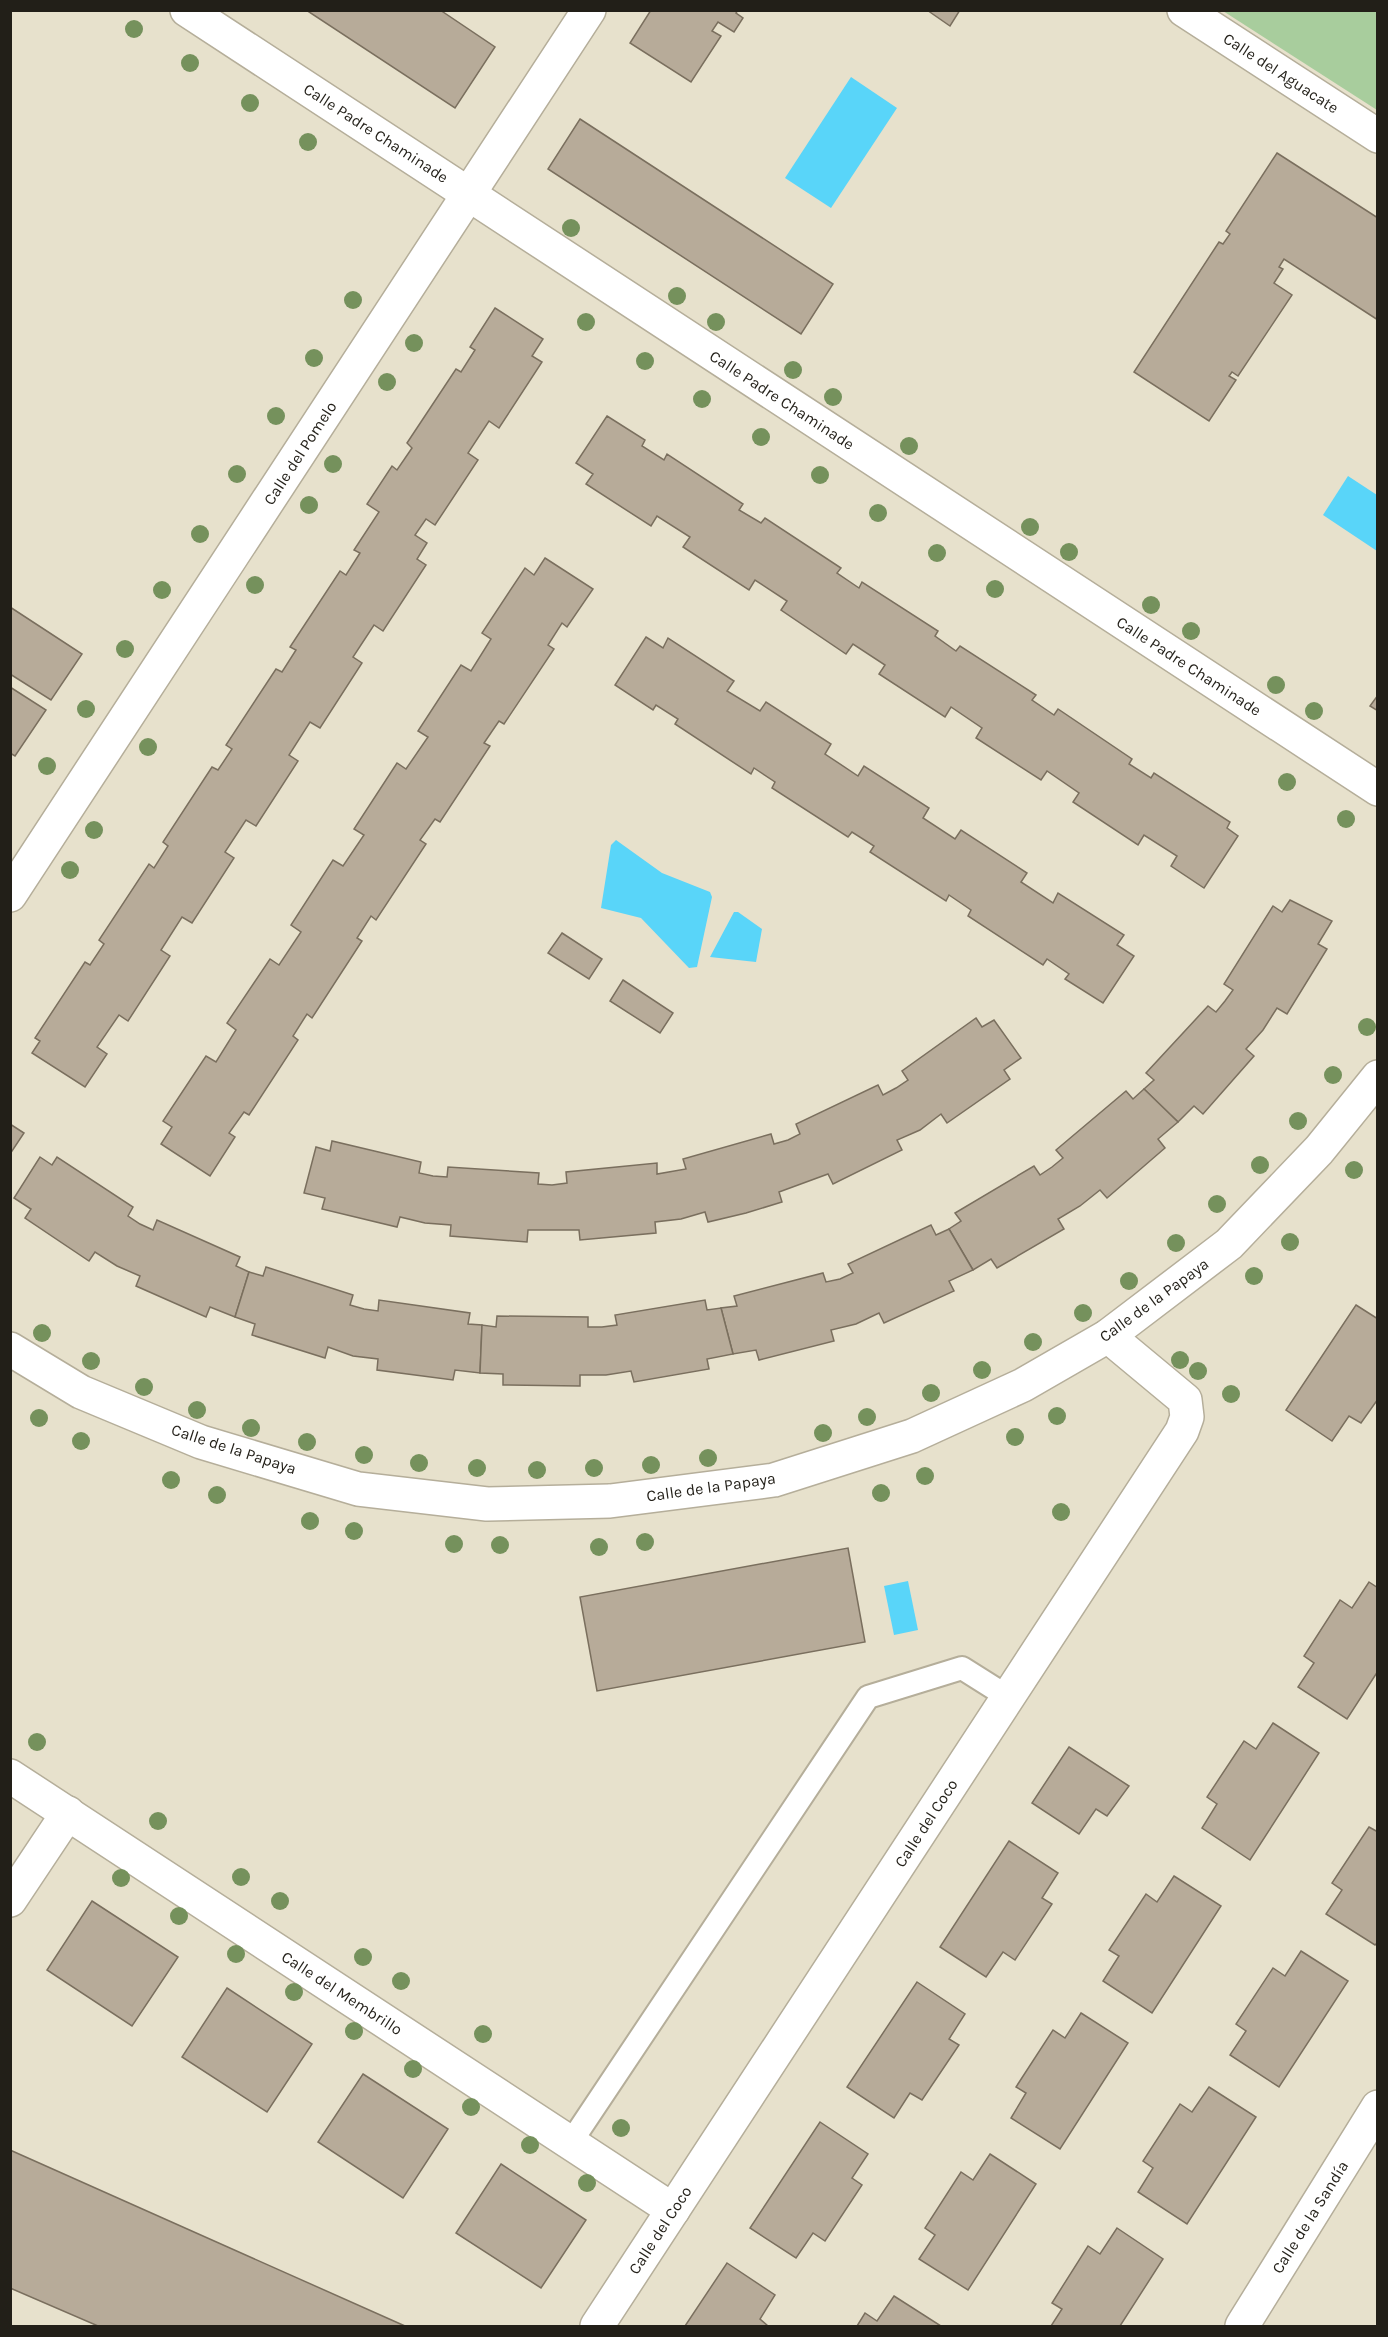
<svg xmlns="http://www.w3.org/2000/svg" width="1388" height="2337" viewBox="0 0 1388 2337" font-family="Karla,sans-serif">
<style>
.green{fill:#a8cd9d}
.water{fill:#59d5f9}
.building{fill:#b7ab99;stroke:#7a6f5e;stroke-width:1.5}
.lines{fill:none;stroke-linecap:round;stroke-linejoin:round}
.lane-casing{stroke:#b5ae9a;stroke-width:26}
.street-casing{stroke:#b5ae9a;stroke-width:36}
.lane{stroke:#fff;stroke-width:22}
.street{stroke:#fff;stroke-width:33}
.tree{fill:#75915c}
.labels{text-anchor:middle;dominant-baseline:central;stroke-width:5;stroke-linejoin:round;paint-order:stroke}
.street-label{font-size:16px;fill:#221f18;stroke:#fff}
</style>
<rect width="100%" height="100%" fill="#e7e1cc"/>
<polygon class="green" points="1223,11 1377,11 1377,110"/>
<g class="water">
<polygon points="851,77 897,108 831,208 785,178"/>
<polygon points="1348,476 1377,495 1377,551 1323,515"/>
<polygon points="616,840 662,873 710,892 712,897 697,967 689,968 641,918 601,908 611,845"/>
<polygon points="734,912 738,912 762,929 756,962 710,957"/>
<polygon points="908,1581 918,1630 894,1635 884,1586"/>
</g>
<g class="building">
<polygon points="306,10 440,10 495,47 455,108"/>
<polygon points="651,10 738,10 736,13 743,18 734,32 718,22 712,31 721,36 691,82 630,43"/>
<polygon points="927,10 960,10 950,26"/>
<polygon points="580,119 833,284 801,334 548,169"/>
<polygon points="1277,153 1378,218 1378,320 1284,259 1279,267 1283,269 1274,283 1292,295 1238,376 1232,372 1229,376 1236,380 1209,421 1134,372 1219,242 1223,244 1230,234 1226,231"/>
<polygon points="495,308 543,339 532,356 542,362 499,428 489,421 468,453 478,460 435,525 426,519 415,535 427,543 417,559 426,565 383,631 374,625 353,657 362,663 320,728 310,722 289,755 298,761 256,826 246,820 225,852 234,858 192,923 182,917 161,950 170,956 128,1021 119,1015 97,1047 107,1054 85,1087 32,1053 40,1041 35,1038 85,962 90,965 104,944 99,940 149,864 154,868 168,846 163,842 212,767 218,770 232,749 226,745 276,669 282,672 296,650 290,647 340,571 346,575 360,553 354,550 379,512 367,504 392,466 397,470 412,448 407,443 456,369 461,372 475,350 470,347"/>
<polygon points="607,416 645,440 642,446 664,460 667,454 743,504 739,510 761,523 765,518 841,568 837,573 859,588 862,582 938,631 935,636 956,651 960,646 1036,695 1032,700 1054,715 1058,709 1132,759 1129,764 1151,778 1154,773 1230,822 1227,828 1238,836 1204,888 1171,866 1177,856 1144,835 1138,845 1073,802 1079,793 1047,771 1041,780 976,738 982,728 951,707 945,717 879,674 885,665 853,644 846,654 781,610 787,601 755,580 749,590 683,547 690,537 657,516 651,526 586,484 593,474 576,463"/>
<polygon points="545,558 593,589 567,627 562,623 548,645 554,649 504,724 499,721 484,743 490,746 440,822 435,819 420,840 426,844 376,920 371,916 357,938 362,941 312,1018 307,1014 293,1036 298,1040 249,1115 244,1112 229,1133 235,1137 210,1176 161,1144 172,1127 163,1121 206,1056 216,1062 236,1030 227,1023 270,959 279,965 301,932 291,925 333,860 343,866 364,835 354,829 397,763 406,769 428,737 418,731 461,665 471,671 491,639 482,633 525,568 534,575"/>
<polygon points="10,607 82,654 51,700 10,674"/>
<polygon points="646,637 663,648 668,638 734,681 727,691 760,711 766,702 831,744 825,754 858,776 864,766 929,808 923,818 955,839 961,830 1027,873 1021,882 1053,903 1058,893 1124,935 1117,945 1134,956 1103,1003 1065,979 1069,974 1047,959 1043,965 968,916 971,910 949,895 946,901 870,852 874,846 852,832 848,837 772,788 775,782 754,768 751,774 675,724 678,719 656,705 653,710 615,685"/>
<polygon points="10,687 46,710 15,756 10,753"/>
<polygon points="1378,695 1378,711 1370,706"/>
<polygon points="1290,900 1332,921 1318,944 1327,949 1287,1014 1277,1008 1263,1030 1246,1049 1254,1056 1203,1114 1194,1106 1178,1122 1144,1089 1154,1080 1146,1073 1208,1006 1216,1012 1225,1001 1233,990 1224,984 1273,906 1282,912"/>
<polygon points="562,933 602,959 589,979 548,953"/>
<polygon points="623,980 673,1013 660,1033 610,1001"/>
<polygon points="976,1018 982,1027 994,1020 1021,1058 1004,1070 1010,1079 947,1123 941,1114 920,1130 897,1140 902,1150 833,1184 828,1174 779,1192 782,1202 746,1213 708,1222 705,1212 681,1219 655,1222 656,1233 580,1240 579,1230 528,1230 527,1242 450,1236 451,1225 425,1223 400,1217 397,1227 322,1209 325,1198 304,1193 316,1147 330,1151 332,1141 421,1162 419,1173 433,1176 447,1177 448,1167 539,1173 538,1184 552,1185 567,1183 566,1172 657,1163 657,1174 686,1169 683,1159 771,1134 774,1144 788,1140 800,1134 796,1124 878,1085 883,1095 896,1088 908,1080 902,1071"/>
<polygon points="1144,1089 1178,1122 1158,1139 1165,1148 1107,1198 1100,1190 1080,1206 1058,1219 1064,1229 997,1268 991,1259 973,1270 949,1229 961,1221 955,1213 1034,1166 1040,1175 1052,1167 1063,1158 1056,1150 1126,1091 1133,1099"/>
<polygon points="10,1124 24,1133 10,1154"/>
<polygon points="40,1157 52,1165 57,1157 133,1207 128,1216 140,1224 153,1230 157,1220 240,1257 236,1266 249,1272 235,1317 210,1307 206,1317 136,1286 140,1276 117,1266 95,1252 89,1261 25,1218 31,1209 14,1198"/>
<polygon points="931,1225 936,1235 949,1229 973,1270 949,1281 954,1291 884,1323 879,1313 856,1324 831,1330 834,1341 759,1360 756,1350 733,1354 721,1308 737,1306 734,1296 823,1273 826,1282 840,1279 853,1273 848,1264"/>
<polygon points="266,1267 353,1295 350,1305 364,1309 378,1311 379,1300 470,1313 468,1324 482,1325 480,1373 455,1370 453,1380 377,1370 378,1359 353,1356 328,1347 325,1358 252,1335 255,1324 235,1317 249,1272 263,1276"/>
<polygon points="705,1300 707,1310 721,1308 733,1354 707,1359 709,1369 634,1382 631,1371 606,1375 580,1375 580,1386 503,1385 503,1374 480,1373 482,1325 496,1327 497,1316 588,1317 588,1327 602,1327 617,1325 615,1315"/>
<polygon points="1356,1305 1378,1319 1378,1399 1361,1423 1349,1416 1332,1441 1286,1410"/>
<polygon points="848,1548 865,1642 597,1691 580,1597"/>
<polygon points="1369,1582 1378,1588 1378,1671 1347,1719 1298,1687 1314,1663 1304,1656 1340,1600 1352,1608"/>
<polygon points="1273,1723 1319,1753 1250,1860 1202,1828 1217,1804 1207,1797 1244,1741 1256,1749"/>
<polygon points="1069,1747 1129,1786 1107,1816 1096,1809 1079,1834 1032,1803"/>
<polygon points="1369,1827 1378,1832 1378,1942 1375,1945 1326,1914 1342,1890 1332,1883"/>
<polygon points="1009,1841 1058,1873 1042,1898 1052,1904 1015,1960 1003,1952 986,1977 940,1947"/>
<polygon points="1174,1876 1221,1906 1152,2013 1103,1981 1119,1956 1109,1950 1146,1894 1157,1902"/>
<polygon points="92,1901 178,1957 132,2026 47,1970"/>
<polygon points="1301,1951 1348,1981 1279,2087 1230,2055 1246,2031 1236,2024 1273,1968 1285,1976"/>
<polygon points="917,1982 965,2014 949,2039 959,2045 922,2100 910,2093 894,2118 847,2087"/>
<polygon points="227,1988 312,2044 267,2112 182,2057"/>
<polygon points="1081,2013 1128,2043 1060,2149 1011,2118 1026,2093 1016,2087 1053,2030 1065,2038"/>
<polygon points="363,2074 448,2129 403,2198 318,2142"/>
<polygon points="1209,2087 1256,2117 1187,2224 1138,2192 1153,2168 1143,2161 1180,2104 1192,2112"/>
<polygon points="820,2122 868,2154 852,2178 862,2185 825,2241 813,2233 796,2258 750,2228"/>
<polygon points="10,2150 405,2326 98,2326 10,2288"/>
<polygon points="990,2154 1036,2184 968,2290 919,2259 935,2235 925,2228 961,2172 973,2180"/>
<polygon points="501,2164 586,2220 541,2288 456,2233"/>
<polygon points="1117,2228 1163,2259 1120,2326 1051,2326 1062,2309 1052,2303 1088,2246 1100,2254"/>
<polygon points="727,2263 775,2295 760,2319 768,2326 685,2326"/>
<polygon points="894,2296 941,2326 857,2326 865,2313 877,2321"/>
</g>
<g class="lines">
<g class="lane-casing">
<polyline id="lane" points="571,2142 868,1697 962,1668 1008,1697"/>
</g>
<g class="street-casing">
<g id="street">
<polyline points="187,10 1378,789"/>
<polyline points="1184,10 1378,136"/>
<polyline points="10,895 589,10"/>
<polyline points="10,1349 81,1392 201,1442 358,1489 487,1504 610,1501 774,1480 912,1436 1023,1385 1108,1336 1229,1244 1319,1150 1378,1077"/>
<polyline points="10,1776 673,2210"/>
<polyline points="10,1900 68,1813"/>
<polyline points="597,2326 1182,1431 1187,1417 1185,1400 1108,1336"/>
<polyline points="1242,2326 1378,2107"/>
</g>
</g>
<use href="#lane" class="lane"/>
<use href="#street" class="street"/>
</g>
<g class="tree">
<circle cx="134" cy="29" r="9"/>
<circle cx="190" cy="63" r="9"/>
<circle cx="250" cy="103" r="9"/>
<circle cx="308" cy="142" r="9"/>
<circle cx="571" cy="228" r="9"/>
<circle cx="677" cy="296" r="9"/>
<circle cx="353" cy="300" r="9"/>
<circle cx="586" cy="322" r="9"/>
<circle cx="716" cy="322" r="9"/>
<circle cx="414" cy="343" r="9"/>
<circle cx="314" cy="358" r="9"/>
<circle cx="645" cy="361" r="9"/>
<circle cx="793" cy="370" r="9"/>
<circle cx="387" cy="382" r="9"/>
<circle cx="833" cy="397" r="9"/>
<circle cx="702" cy="399" r="9"/>
<circle cx="276" cy="416" r="9"/>
<circle cx="761" cy="437" r="9"/>
<circle cx="909" cy="446" r="9"/>
<circle cx="333" cy="464" r="9"/>
<circle cx="237" cy="474" r="9"/>
<circle cx="820" cy="475" r="9"/>
<circle cx="309" cy="505" r="9"/>
<circle cx="878" cy="513" r="9"/>
<circle cx="1030" cy="527" r="9"/>
<circle cx="200" cy="534" r="9"/>
<circle cx="1069" cy="552" r="9"/>
<circle cx="937" cy="553" r="9"/>
<circle cx="255" cy="585" r="9"/>
<circle cx="995" cy="589" r="9"/>
<circle cx="162" cy="590" r="9"/>
<circle cx="1151" cy="605" r="9"/>
<circle cx="1191" cy="631" r="9"/>
<circle cx="125" cy="649" r="9"/>
<circle cx="1276" cy="685" r="9"/>
<circle cx="86" cy="709" r="9"/>
<circle cx="1314" cy="711" r="9"/>
<circle cx="148" cy="747" r="9"/>
<circle cx="47" cy="766" r="9"/>
<circle cx="1287" cy="782" r="9"/>
<circle cx="1346" cy="819" r="9"/>
<circle cx="94" cy="830" r="9"/>
<circle cx="70" cy="870" r="9"/>
<circle cx="1367" cy="1027" r="9"/>
<circle cx="1333" cy="1075" r="9"/>
<circle cx="1298" cy="1121" r="9"/>
<circle cx="1260" cy="1165" r="9"/>
<circle cx="1354" cy="1170" r="9"/>
<circle cx="1217" cy="1204" r="9"/>
<circle cx="1290" cy="1242" r="9"/>
<circle cx="1176" cy="1243" r="9"/>
<circle cx="1254" cy="1276" r="9"/>
<circle cx="1129" cy="1281" r="9"/>
<circle cx="1083" cy="1313" r="9"/>
<circle cx="42" cy="1333" r="9"/>
<circle cx="1033" cy="1342" r="9"/>
<circle cx="1180" cy="1360" r="9"/>
<circle cx="91" cy="1361" r="9"/>
<circle cx="982" cy="1370" r="9"/>
<circle cx="1198" cy="1371" r="9"/>
<circle cx="144" cy="1387" r="9"/>
<circle cx="931" cy="1393" r="9"/>
<circle cx="1231" cy="1394" r="9"/>
<circle cx="197" cy="1410" r="9"/>
<circle cx="1057" cy="1416" r="9"/>
<circle cx="867" cy="1417" r="9"/>
<circle cx="39" cy="1418" r="9"/>
<circle cx="251" cy="1428" r="9"/>
<circle cx="823" cy="1433" r="9"/>
<circle cx="1015" cy="1437" r="9"/>
<circle cx="81" cy="1441" r="9"/>
<circle cx="307" cy="1442" r="9"/>
<circle cx="364" cy="1455" r="9"/>
<circle cx="708" cy="1458" r="9"/>
<circle cx="419" cy="1463" r="9"/>
<circle cx="651" cy="1465" r="9"/>
<circle cx="477" cy="1468" r="9"/>
<circle cx="594" cy="1468" r="9"/>
<circle cx="537" cy="1470" r="9"/>
<circle cx="925" cy="1476" r="9"/>
<circle cx="171" cy="1480" r="9"/>
<circle cx="881" cy="1493" r="9"/>
<circle cx="217" cy="1495" r="9"/>
<circle cx="1061" cy="1512" r="9"/>
<circle cx="310" cy="1521" r="9"/>
<circle cx="354" cy="1531" r="9"/>
<circle cx="645" cy="1542" r="9"/>
<circle cx="454" cy="1544" r="9"/>
<circle cx="500" cy="1545" r="9"/>
<circle cx="599" cy="1547" r="9"/>
<circle cx="37" cy="1742" r="9"/>
<circle cx="158" cy="1821" r="9"/>
<circle cx="241" cy="1877" r="9"/>
<circle cx="121" cy="1878" r="9"/>
<circle cx="280" cy="1901" r="9"/>
<circle cx="179" cy="1916" r="9"/>
<circle cx="236" cy="1954" r="9"/>
<circle cx="363" cy="1957" r="9"/>
<circle cx="401" cy="1981" r="9"/>
<circle cx="294" cy="1992" r="9"/>
<circle cx="354" cy="2031" r="9"/>
<circle cx="483" cy="2034" r="9"/>
<circle cx="413" cy="2069" r="9"/>
<circle cx="471" cy="2107" r="9"/>
<circle cx="621" cy="2128" r="9"/>
<circle cx="530" cy="2145" r="9"/>
<circle cx="587" cy="2183" r="9"/>
</g>
<g class="labels">
<g class="street-label">
<text transform="translate(1281 73) rotate(33)">Calle del Aguacate</text>
<text transform="translate(376 133) rotate(33)">Calle Padre Chaminade</text>
<text transform="translate(782 400) rotate(33)">Calle Padre Chaminade</text>
<text transform="translate(300 453) rotate(-57)">Calle del Pomelo</text>
<text transform="translate(1189 666) rotate(33)">Calle Padre Chaminade</text>
<text transform="translate(1154 1300) rotate(-36)">Calle de la Papaya</text>
<text transform="translate(234 1449) rotate(18)">Calle de la Papaya</text>
<text transform="translate(711 1487) rotate(-8)">Calle de la Papaya</text>
<text transform="translate(926 1823) rotate(-57)">Calle del Coco</text>
<text transform="translate(342 1993) rotate(33)">Calle del Membrillo</text>
<text transform="translate(1310 2217) rotate(-58)">Calle de la Sandía</text>
<text transform="translate(660 2230) rotate(-57)">Calle del Coco</text>
</g>
</g>
<rect width="1388" height="2337" fill="none" stroke="#221f18" stroke-width="24"/>
</svg>
